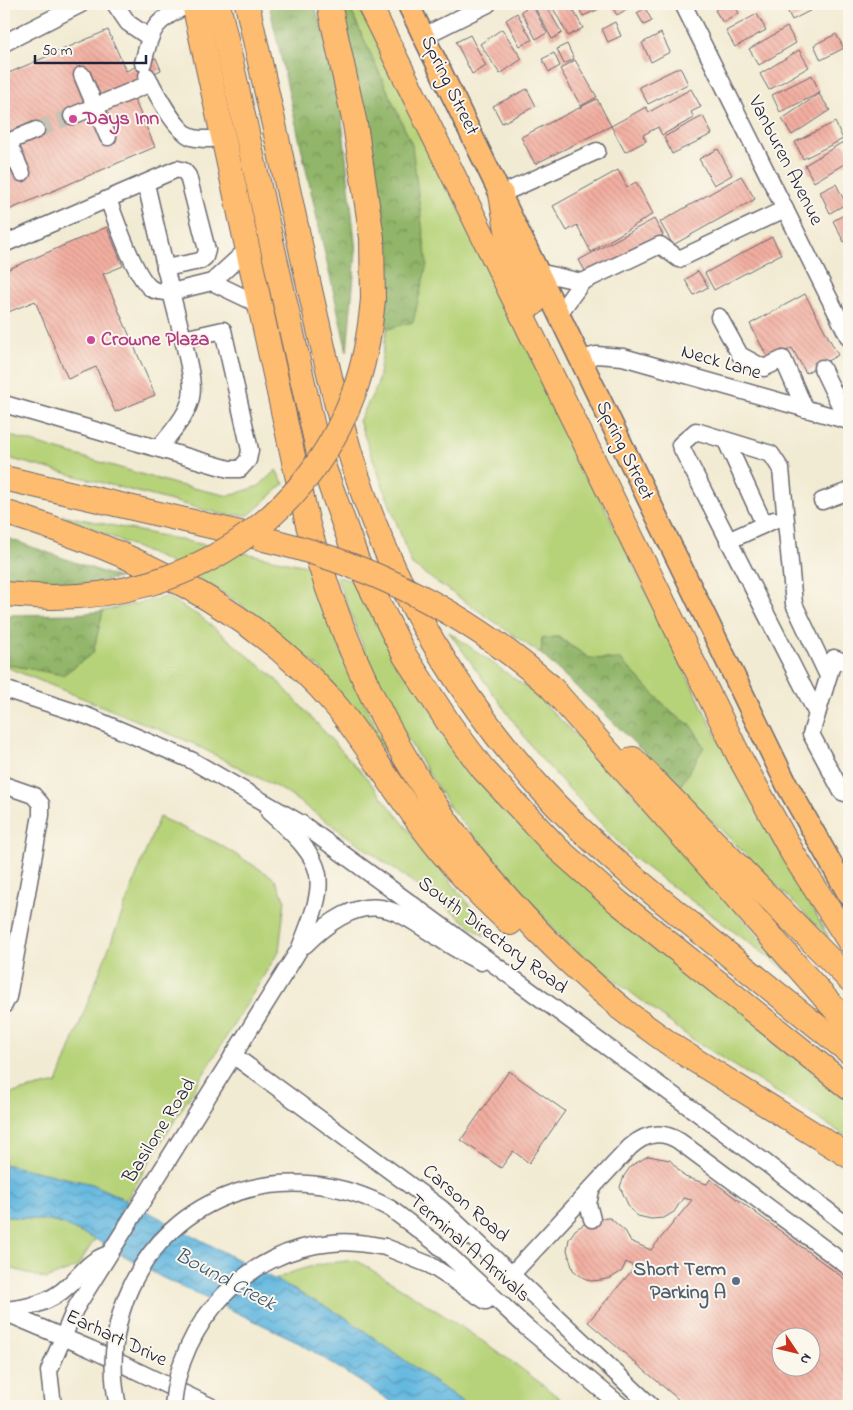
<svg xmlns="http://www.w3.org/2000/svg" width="853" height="1410" viewBox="0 0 853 1410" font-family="'Indie Flower',sans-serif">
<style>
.green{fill:#b7d379;stroke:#6c7a5a}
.forest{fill:url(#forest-crowns);stroke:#5a6c52}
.water{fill:url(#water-waves);stroke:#436d8e}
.building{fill:url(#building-back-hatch);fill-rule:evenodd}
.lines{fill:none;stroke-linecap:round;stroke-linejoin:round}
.minor-tunnel{stroke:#c8c3b5;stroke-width:16;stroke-dasharray:16 8;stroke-linecap:butt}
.minor-casing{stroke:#6b6870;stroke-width:19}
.major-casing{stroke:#6b6870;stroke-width:24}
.highway-casing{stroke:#6b6870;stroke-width:26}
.minor{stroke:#fff;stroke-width:16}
.major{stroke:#febc70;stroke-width:21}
.highway{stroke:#febc70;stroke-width:24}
.minor-bridge-casing{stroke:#6b6870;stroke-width:19;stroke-linecap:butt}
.highway-bridge-casing{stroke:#6b6870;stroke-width:26;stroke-linecap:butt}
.minor-bridge{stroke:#fff;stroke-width:16}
.highway-bridge{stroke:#febc70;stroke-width:24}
.hotel-dot{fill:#d1479c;stroke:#fbf7ec;stroke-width:2}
.service-dot{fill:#5c6f8a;stroke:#fbf7ec;stroke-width:2}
.labels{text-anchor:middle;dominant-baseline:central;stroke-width:4;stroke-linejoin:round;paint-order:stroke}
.street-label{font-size:20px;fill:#22223b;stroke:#fbf7ec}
.hotel-label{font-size:20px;font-weight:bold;fill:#b23c85;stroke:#fbf7ec;text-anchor:start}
.service-label{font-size:20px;font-weight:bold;fill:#4e5e75;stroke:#fbf7ec;text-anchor:end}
.water-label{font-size:21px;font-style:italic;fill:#395675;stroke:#fbf7ec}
</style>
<defs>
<pattern id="forest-crowns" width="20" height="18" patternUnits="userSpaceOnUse" patternTransform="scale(1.25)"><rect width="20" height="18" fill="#91b569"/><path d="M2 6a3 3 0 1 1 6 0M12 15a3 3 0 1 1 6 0" fill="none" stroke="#769358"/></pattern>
<pattern id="water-waves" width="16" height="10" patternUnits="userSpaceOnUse" patternTransform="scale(1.25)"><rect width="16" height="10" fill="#64b8e0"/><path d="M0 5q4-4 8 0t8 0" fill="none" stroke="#5295b7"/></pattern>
<pattern id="building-back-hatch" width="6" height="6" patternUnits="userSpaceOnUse" patternTransform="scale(1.25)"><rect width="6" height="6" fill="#f2aea0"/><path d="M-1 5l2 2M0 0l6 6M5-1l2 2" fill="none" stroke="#cf958b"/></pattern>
</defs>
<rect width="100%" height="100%" fill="#fbf7ec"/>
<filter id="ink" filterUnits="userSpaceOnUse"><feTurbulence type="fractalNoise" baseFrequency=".02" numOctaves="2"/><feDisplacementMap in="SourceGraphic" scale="10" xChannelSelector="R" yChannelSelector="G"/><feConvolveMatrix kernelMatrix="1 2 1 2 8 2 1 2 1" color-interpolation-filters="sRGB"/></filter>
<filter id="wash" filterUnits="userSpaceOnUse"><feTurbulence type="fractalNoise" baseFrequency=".0096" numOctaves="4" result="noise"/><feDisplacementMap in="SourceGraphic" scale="20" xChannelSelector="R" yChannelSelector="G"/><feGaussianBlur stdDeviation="1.12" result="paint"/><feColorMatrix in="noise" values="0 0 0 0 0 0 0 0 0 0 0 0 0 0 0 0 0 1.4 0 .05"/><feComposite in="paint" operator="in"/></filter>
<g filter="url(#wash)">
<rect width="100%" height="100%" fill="#f2ebd3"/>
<g class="green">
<polygon points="348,4 359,4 715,733 829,938 679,788 703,747 692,726 673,714 621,660 589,658 558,637 542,638 541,654 412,565 359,421 377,386 387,329 413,321 412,145"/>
<polygon points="4,434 175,484 229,496 259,486 276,470 284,484 249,515 225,515 4,457"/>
<polygon points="62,515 311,567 323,610 389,757 321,669 236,601 165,560"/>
<polygon points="336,576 359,583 479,779 815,1075 849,1102 849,1138 689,1037 564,941 450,808 384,701"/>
<polygon points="166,597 201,617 275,678 365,776 471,907 485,937 432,896 284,791 192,743 4,666 4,664 63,675 93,652 103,611"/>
<polygon points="449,632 533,692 649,810 789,972 632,857 537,754"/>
<polygon points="159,817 217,843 274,878 285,900 279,951 126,1200 92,1184 4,1164 4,1095 57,1083"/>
<polygon points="4,1216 57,1222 95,1239 77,1267 46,1279 4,1266"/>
<path d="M356,1260C429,1306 502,1350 569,1406H468L345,1317L275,1280C301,1266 326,1263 356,1260Z"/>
</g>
<g class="forest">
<polygon points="269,4 314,4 337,72 356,252 347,352"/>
<polygon points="340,4 348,4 412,145 427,264 413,322 387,329 379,219"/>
<polygon points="4,537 119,578 77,585 4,585"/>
<polygon points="103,611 93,653 63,675 4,664 4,615 77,614"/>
<polygon points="558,637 589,658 621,660 673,714 692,726 704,747 679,788 592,701 541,654 542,638"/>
</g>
<polygon class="water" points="4,1164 92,1184 126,1200 345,1317 468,1406 398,1406 297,1341 161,1277 95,1239 57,1222 4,1216"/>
<g id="blocks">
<g class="building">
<polygon points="537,4 545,4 562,33 552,39 534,6"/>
<polygon points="551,4 570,4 583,28 568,36"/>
<polygon points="576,4 599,4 601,8 583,16"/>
<polygon points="610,4 636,4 617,15"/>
<polygon points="724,4 733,4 739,13 723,23 715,10"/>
<polygon points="784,4 823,4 792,20"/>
<polygon points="532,5 547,33 536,39 521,11"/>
<polygon points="645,8 652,21 644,25 637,13"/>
<polygon points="517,13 532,40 520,46 506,20"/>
<polygon points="757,14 766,30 735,47 726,31"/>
<polygon points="615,22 621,36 608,42 602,29"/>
<polygon points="787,27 796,43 759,65 749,49"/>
<polygon points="502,29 522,59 500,74 480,44"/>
<polygon points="108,30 126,71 156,58 161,70 128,85 155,147 4,212 4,75"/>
<polygon points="661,33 670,52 651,62 642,43"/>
<polygon points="836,34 844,48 821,60 814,45"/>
<polygon points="470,35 486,66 472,74 456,42"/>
<polygon points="567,44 574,59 564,64 557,49"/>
<polygon points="799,50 809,67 769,90 760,74"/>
<polygon points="554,53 560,66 549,72 542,59"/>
<polygon points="575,60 597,97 581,106 560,69"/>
<polygon points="680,67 688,84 648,104 639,87"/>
<polygon points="812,75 820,93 780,112 772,95"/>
<polygon points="527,89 536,106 502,123 493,106"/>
<polygon points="691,89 701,107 691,112 694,118 662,135 658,127 643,135 646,141 625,152 611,126 646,107 649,112"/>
<polygon points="819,94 830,110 792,135 782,119"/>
<polygon points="597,99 611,126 535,164 521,137"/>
<polygon points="703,116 712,134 672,154 664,137"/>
<polygon points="835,122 843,139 803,159 795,142"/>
<polygon points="843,142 849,152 849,161 814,182 805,165"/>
<polygon points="718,149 732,175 714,185 699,159"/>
<polygon points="618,170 627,187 636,182 653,214 591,252 577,225 567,231 553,206"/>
<polygon points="741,176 755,199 673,245 660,222"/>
<polygon points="836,184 846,204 830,213 820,192"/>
<polygon points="849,212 849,239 844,242 833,221"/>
<polygon points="654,219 663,235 588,276 579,260"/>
<polygon points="107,227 123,266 103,274 155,395 115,412 96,367 68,379 35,301 6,313 4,308 4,271"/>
<polygon points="772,237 781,254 714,290 705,273"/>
<polygon points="698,271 708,287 694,295 685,280"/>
<polygon points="805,294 838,355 806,373 792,348 769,360 750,324"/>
<polygon points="509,1071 565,1111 529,1163 513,1151 501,1168 461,1140"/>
<path d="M648,1156L670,1160L685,1177L707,1184L710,1179L849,1282V1406H686L588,1322L635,1267L626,1262L622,1271L611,1278L601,1280L591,1281L582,1277L573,1270L567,1250L569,1239L575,1230L592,1219L610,1218L626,1232L630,1241L651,1250L692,1200L683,1198L674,1212L664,1218L651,1219L638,1216L630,1209L620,1187L624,1176L631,1166ZM780,1338H810V1368H780Z"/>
</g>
</g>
</g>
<g filter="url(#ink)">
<use href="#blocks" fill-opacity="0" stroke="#6b6870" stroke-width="1"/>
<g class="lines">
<polyline class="minor-tunnel" points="36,130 72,116"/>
<g class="minor-casing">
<g id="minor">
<polyline points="115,4 128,23 150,38"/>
<polyline points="683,4 849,338"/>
<polyline points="424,36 488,4"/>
<polyline points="4,43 81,4"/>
<path d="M143,63C153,24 154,23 189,4"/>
<polyline points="82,75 108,137"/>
<path d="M147,76C156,92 174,129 191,137C200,140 214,139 223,138"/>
<polyline points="72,116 151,83"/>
<polyline points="22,173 8,142 36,130"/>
<polyline points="501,194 597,151"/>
<path d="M108,199C115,218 136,280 152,289C157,292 165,292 171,292L146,184"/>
<polyline points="4,244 177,169 184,171 188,176 207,250 205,257 200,261 165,268"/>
<polyline points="248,249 212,282 260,305"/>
<polyline points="538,272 582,282 558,315"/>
<polyline points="582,282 660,245 679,259 785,209"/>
<polyline points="719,317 740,355 764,368 783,359 805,409"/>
<polyline points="580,360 596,355 623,357 849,421"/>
<polyline points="822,368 847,420"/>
<polyline points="4,404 229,469 240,469 248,460 250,450 223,330 183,339 171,292 212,282"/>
<polyline points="726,441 764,524"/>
<path d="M160,449L162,444C199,400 196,395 183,339"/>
<polyline points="822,501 849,491"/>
<polyline points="728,541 774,520"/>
<polyline points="849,664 834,658 811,734 842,792 849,794"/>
<polyline points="4,689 87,716 191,760 302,824 766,1163 849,1227"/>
<polyline points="817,714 680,445 696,431 771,454 781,469 794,604 828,676"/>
<polyline points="4,785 33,795 41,804 41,815 8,997 4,1005"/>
<path d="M305,945C384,867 408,930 481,962"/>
<polyline points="233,1055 442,1209 651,1406"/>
<polyline points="591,1190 588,1204 592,1219"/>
<polyline points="391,1209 437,1244 526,1327 621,1406"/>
<polyline points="385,1247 430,1265 486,1301"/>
<path d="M512,1274L630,1147C646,1133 661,1130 679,1141L849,1267"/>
<path d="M4,1310C28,1308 50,1303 68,1286C81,1274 89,1261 106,1255"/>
<polyline points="4,1312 91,1349 210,1406"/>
<path d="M53,1406L49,1371L75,1309L299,950C329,877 329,865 269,812"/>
</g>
</g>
<g class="major-casing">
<polyline id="major" points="408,4 787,785 849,895"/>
</g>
<g class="highway-casing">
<g id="highway">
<path d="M194,4L308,525C365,729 468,883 632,1017"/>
<polyline points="218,4 319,454 357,560 405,656 450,725 483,769 557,848 619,903 849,1088"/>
<path d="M247,4C268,96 288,189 308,281C328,369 346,459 382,542C421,633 476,716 542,790C589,842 643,885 697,929C748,970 799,1011 849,1052"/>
<polyline points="329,4 355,124 372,238 373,299"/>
<polyline points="369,4 740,758 793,854 849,941"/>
<polyline points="501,194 510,248 533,304"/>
<polyline points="4,478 262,538"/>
<path d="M4,512C130,551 252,605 338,708C363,740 384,774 408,807C437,850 472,889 510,923"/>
<polyline points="4,594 51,597"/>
<polyline points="550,686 849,1025"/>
<polyline points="633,759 849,979"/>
<polyline points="620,1008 677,1049 849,1156"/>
</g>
</g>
<use href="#minor" class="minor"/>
<use href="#major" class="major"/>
<use href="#highway" class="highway"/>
<g class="minor-bridge-casing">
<g id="minor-bridge">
<path d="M118,1406C110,1371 113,1332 126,1298C168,1190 292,1154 391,1209"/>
<path d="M173,1406C179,1323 248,1249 332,1243C350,1241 367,1244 385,1247"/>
</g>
</g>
<g class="highway-bridge-casing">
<g id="highway-bridge">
<path d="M264,539C371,564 467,613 550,686"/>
<path d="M51,597C185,598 305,523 353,395C365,364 370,331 373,299"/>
</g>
</g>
<use href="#minor-bridge" class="minor-bridge"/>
<use href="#highway-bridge" class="highway-bridge"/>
</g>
</g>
<g class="hotel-dot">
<circle cx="73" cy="119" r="5"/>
<circle cx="91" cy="340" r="5"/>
</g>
<circle class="service-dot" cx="736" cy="1281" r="5"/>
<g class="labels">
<g class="street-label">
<text transform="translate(449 86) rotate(64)">Spring Street</text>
<text transform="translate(785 161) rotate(63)">Vanburen Avenue</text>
<text transform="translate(721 363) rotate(16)">Neck Lane</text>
<text transform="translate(624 451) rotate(64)">Spring Street</text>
<text transform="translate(492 936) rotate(37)">South Directory Road</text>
<text transform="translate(160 1131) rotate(-58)">Basilone Road</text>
<text transform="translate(465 1204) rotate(41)">Carson Road</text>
<text transform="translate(469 1249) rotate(41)">Terminal A Arrivals</text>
<text transform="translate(116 1339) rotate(25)">Earhart Drive</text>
</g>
<g class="hotel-label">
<text x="83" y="119">Days Inn</text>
<text x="101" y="340">Crowne Plaza</text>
</g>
<g class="service-label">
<text x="726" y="1270">Short Term<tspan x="726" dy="23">Parking A</tspan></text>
</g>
<g class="water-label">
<text transform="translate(225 1280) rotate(28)">Bound Creek</text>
</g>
</g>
<rect width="853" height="1410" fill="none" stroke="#fbf7ec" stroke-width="20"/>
<g transform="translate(796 1352) rotate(125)"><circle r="24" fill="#fbf7ec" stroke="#a4a2a5"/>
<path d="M0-4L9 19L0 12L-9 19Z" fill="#c8321e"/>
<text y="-8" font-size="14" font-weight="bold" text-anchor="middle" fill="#22223b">N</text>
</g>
<path d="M35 55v8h111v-8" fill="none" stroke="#22223b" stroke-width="2.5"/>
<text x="42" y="55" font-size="15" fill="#22223b" stroke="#fbf7ec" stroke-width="4" paint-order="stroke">50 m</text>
</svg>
